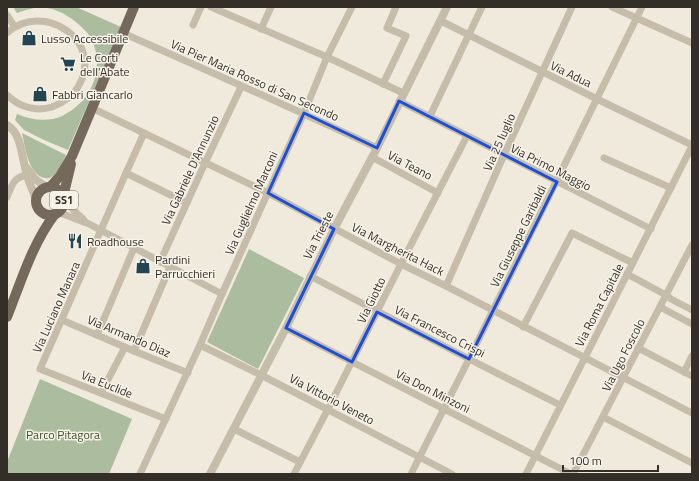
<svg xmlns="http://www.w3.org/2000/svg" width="699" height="481" viewBox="0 0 699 481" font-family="'Titillium Web',sans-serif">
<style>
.green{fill:#acbc9e}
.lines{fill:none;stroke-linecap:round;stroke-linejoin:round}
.minor{stroke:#c5bca9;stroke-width:7}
.tertiary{stroke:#c5bca9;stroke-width:8}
.primary{stroke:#74695b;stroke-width:10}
.marked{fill:none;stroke:#1d4ed8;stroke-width:3;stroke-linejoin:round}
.labels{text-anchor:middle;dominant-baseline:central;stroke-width:3;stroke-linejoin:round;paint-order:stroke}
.shield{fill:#f7f3e8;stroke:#6e6962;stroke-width:1}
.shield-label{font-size:11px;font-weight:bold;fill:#342e28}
.poi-label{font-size:12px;fill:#342e28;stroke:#f7f3e8;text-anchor:start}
.street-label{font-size:12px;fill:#342e28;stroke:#f7f3e8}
.park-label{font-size:12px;fill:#3c4f2f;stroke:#f7f3e8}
</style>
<rect width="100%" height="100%" fill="#efeadc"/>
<g class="green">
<path d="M13,7H76L121,27L68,150L44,140L24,130L15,120L17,114C29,119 40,121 53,119C58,118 63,116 67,113C93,99 106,64 90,37C87,31 81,27 76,22C71,18 66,15 60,12C42,4 35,7 17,13Z"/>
<path d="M22,133L66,155C63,161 59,171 53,176C50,178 48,179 45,178C28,175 25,146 22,133Z"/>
<polygon points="249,249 304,278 258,369 207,342"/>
<polygon points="40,379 132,419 109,474 7,474 7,462"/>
</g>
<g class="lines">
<g class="minor">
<polyline points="211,7 327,57 403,93"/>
<polyline points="612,7 692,43"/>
<polyline points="7,15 14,26"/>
<polyline points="441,21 597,99 692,145"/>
<polyline points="193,25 201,7"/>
<polyline points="261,29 271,7"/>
<path d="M7,33C43,0 106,41 78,87C72,97 63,103 52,107C36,112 19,107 7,95"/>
<path d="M123,33C208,71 293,108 377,148"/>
<polyline points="383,84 406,36 387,28 396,7"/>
<polyline points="399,101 651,229"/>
<polyline points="92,108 268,193 401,264 446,286 692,413"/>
<polyline points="430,116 482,7"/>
<polyline points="144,133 126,173 40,369 166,419"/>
<polyline points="372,157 438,193"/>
<polyline points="604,158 671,188"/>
<polyline points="126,173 187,203"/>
<path d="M7,197C12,186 13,177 27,175"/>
<polyline points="64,201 84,220"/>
<polyline points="58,212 89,224 222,294"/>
<polyline points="160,262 205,163 241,87"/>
<polyline points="627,274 666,295 671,299 692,310"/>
<polyline points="310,276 469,359 560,405"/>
<polyline points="446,286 504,155 572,7"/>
<polyline points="660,307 692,324"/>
<polyline points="62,320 134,351 188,373"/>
<polyline points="523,327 572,233 633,263"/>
<polyline points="286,328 571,474"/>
<polyline points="97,335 134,248"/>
<polyline points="200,345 261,375 452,474"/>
<polyline points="638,348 692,376"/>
<polyline points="134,351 170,267"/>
<polyline points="684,372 692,356"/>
<polyline points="101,393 125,347"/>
<polyline points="603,417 692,463"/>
<polyline points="234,429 300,462"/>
<polyline points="140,474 200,345 222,294 304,113 327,57 352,7"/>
<polyline points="294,474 328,409 401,264 467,136"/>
<polyline points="411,474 469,359 642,7"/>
<polyline points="526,474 692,146"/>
<polyline points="573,474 692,245"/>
</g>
<g class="tertiary">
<path d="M7,125C22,133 22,160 27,175C29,183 33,191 36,199"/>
<polyline points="27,168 35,179 46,187"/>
<polyline points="210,474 286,328 334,229 377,148 447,7"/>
</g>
<g class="primary">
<polyline points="51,186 60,176 72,156 134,7"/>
<circle cx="50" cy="201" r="14"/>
<polyline points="63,197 71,164"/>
<path d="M7,317C21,282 32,244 55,214"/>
</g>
</g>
<path class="marked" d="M399,101L557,182L469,359L377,312L352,362L286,328L334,229L268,193L304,113L377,148Z"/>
<defs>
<g id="shop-bare" transform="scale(1.2)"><path d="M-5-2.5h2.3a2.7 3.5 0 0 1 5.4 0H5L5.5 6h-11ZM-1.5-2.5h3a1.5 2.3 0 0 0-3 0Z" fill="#234450" stroke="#f7f3e8" stroke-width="2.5" paint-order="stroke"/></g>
<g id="supermarket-bare" transform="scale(1.2)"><path d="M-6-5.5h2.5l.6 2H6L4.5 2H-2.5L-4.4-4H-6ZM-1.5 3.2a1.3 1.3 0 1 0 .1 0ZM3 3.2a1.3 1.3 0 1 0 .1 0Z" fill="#234450" stroke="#f7f3e8" stroke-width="2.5" paint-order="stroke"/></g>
<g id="restaurant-bare" transform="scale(1.2)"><path d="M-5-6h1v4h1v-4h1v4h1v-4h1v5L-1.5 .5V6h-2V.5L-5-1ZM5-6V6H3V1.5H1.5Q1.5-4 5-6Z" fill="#234450" stroke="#f7f3e8" stroke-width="2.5" paint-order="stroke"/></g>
</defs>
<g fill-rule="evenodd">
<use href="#shop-bare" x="29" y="38"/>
<use href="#supermarket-bare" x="68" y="64"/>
<use href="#shop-bare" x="40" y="94"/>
<use href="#restaurant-bare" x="75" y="241"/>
<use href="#shop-bare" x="143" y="266"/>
</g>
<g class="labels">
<rect class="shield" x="50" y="191" width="28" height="18" rx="3"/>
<g class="shield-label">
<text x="64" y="200">SS1</text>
</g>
<g class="poi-label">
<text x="41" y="38">Lusso Accessibile</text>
<text x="80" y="57">Le Corti<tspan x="80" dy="14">dell'Abate</tspan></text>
<text x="52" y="94">Fabbri Giancarlo</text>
<text x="87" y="241">Roadhouse</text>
<text x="155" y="259">Pardini<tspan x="155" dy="14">Parrucchieri</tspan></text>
</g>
<g class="street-label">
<text transform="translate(571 74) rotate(26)">Via Adua</text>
<text transform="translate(255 80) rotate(24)">Via Pier Maria Rosso di San Secondo</text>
<text transform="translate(499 142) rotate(-66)">Via 25 luglio</text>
<text transform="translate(410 165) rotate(28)">Via Teano</text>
<text transform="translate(551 167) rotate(27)">Via Primo Maggio</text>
<text transform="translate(190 170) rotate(-65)">Via Gabriele D'Annunzio</text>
<text transform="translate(251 203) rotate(-66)">Via Guglielmo Marconi</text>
<text transform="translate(318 235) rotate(-63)">Via Trieste</text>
<text transform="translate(518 236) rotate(-64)">Via Giuseppe Garibaldi</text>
<text transform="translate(398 249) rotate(27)">Via Margherita Hack</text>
<text transform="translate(371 300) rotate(-64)">Via Giotto</text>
<text transform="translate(599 305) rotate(-63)">Via Roma Capitale</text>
<text transform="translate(56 307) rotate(-66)">Via Luciano Manara</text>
<text transform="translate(440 331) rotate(27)">Via Francesco Crispi</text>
<text transform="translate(129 336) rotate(23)">Via Armando Diaz</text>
<text transform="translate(623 355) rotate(-63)">Via Ugo Foscolo</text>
<text transform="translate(107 384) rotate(22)">Via Euclide</text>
<text transform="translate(433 391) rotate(27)">Via Don Minzoni</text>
<text transform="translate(332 399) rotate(28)">Via Vittorio Veneto</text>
</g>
<g class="park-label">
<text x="63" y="434">Parco Pitagora</text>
</g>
</g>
<rect width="699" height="481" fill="none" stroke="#342e28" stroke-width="16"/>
<path d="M563 465v6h95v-6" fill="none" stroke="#342e28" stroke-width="2"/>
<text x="569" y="465" font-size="12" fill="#342e28" stroke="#f7f3e8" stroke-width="3" paint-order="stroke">100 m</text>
</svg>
